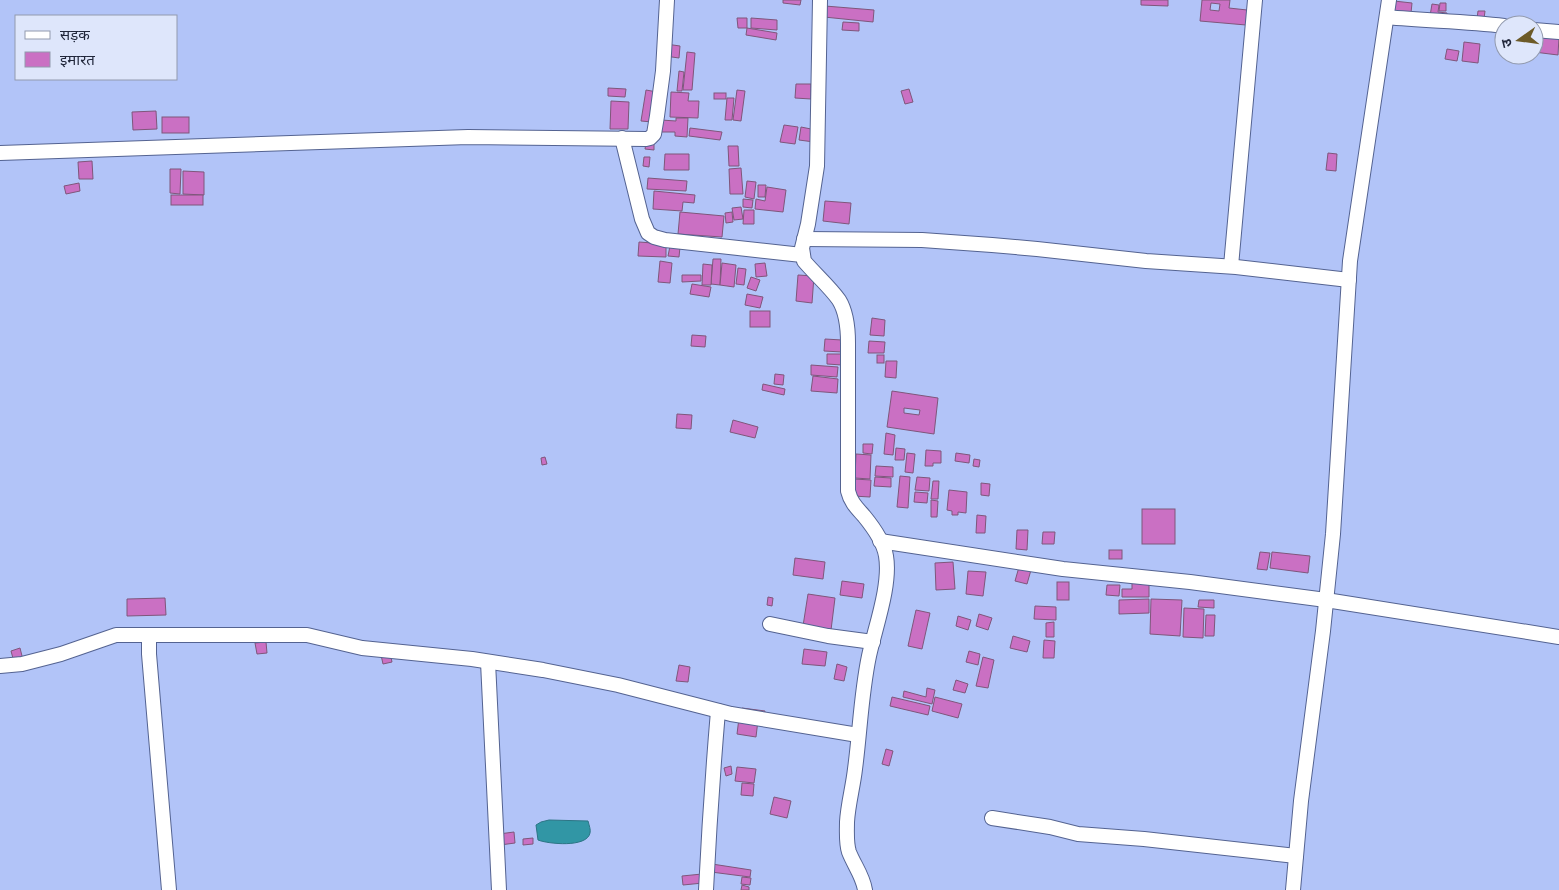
<svg xmlns="http://www.w3.org/2000/svg" width="1559" height="890" viewBox="0 0 1559 890" font-family="'Alegreya Sans','Noto Sans Devanagari',sans-serif">
<style>
.water{fill:#3196a5;stroke:#2c7585}
.building{fill:#ca70c3;stroke:#7f567b;fill-rule:evenodd}
.lines{fill:none;stroke-linecap:round;stroke-linejoin:round}
.street-casing{stroke:#546391;stroke-width:16}
.street{stroke:#fff;stroke-width:14}
</style>
<rect width="100%" height="100%" fill="#b2c4f8"/>
<path class="water" d="M549,820L588,821C589,825 591,830 590,833C587,848 548,844 538,840L536,825L541,822Z"/>
<g class="building">
<polygon points="783,0 801,0 800,5 783,3"/>
<polygon points="1141,0 1168,0 1168,6 1141,5"/>
<path d="M1202,0H1230L1229,8L1247,10L1246,25L1200,21ZM1211,3L1220,4L1219,11L1210,10Z"/>
<polygon points="1394,1 1412,3 1411,13 1393,11"/>
<polygon points="1440,3 1446,3 1446,11 1439,11"/>
<polygon points="1432,4 1439,5 1438,12 1447,13 1447,18 1430,16"/>
<polygon points="825,6 874,10 873,22 824,17"/>
<polygon points="1478,11 1485,11 1484,19 1477,19"/>
<polygon points="737,18 747,18 747,28 738,28"/>
<polygon points="751,18 777,20 777,30 751,28"/>
<polygon points="843,22 859,23 859,31 842,30"/>
<polygon points="747,28 777,33 776,40 746,35"/>
<polygon points="1534,34 1559,37 1558,55 1534,52"/>
<polygon points="1464,42 1480,44 1478,63 1462,61"/>
<polygon points="666,44 680,46 679,58 665,56"/>
<polygon points="1447,49 1459,51 1457,61 1445,59"/>
<polygon points="687,52 695,53 692,90 683,90"/>
<polygon points="679,71 684,72 682,91 677,91"/>
<polygon points="796,84 811,84 811,99 795,98"/>
<polygon points="608,88 626,89 625,97 608,96"/>
<polygon points="909,89 913,102 905,104 901,91"/>
<polygon points="646,90 657,92 652,122 641,121"/>
<polygon points="737,90 745,91 741,121 733,120"/>
<polygon points="671,92 689,93 688,101 699,101 698,118 670,117"/>
<rect x="714" y="93" width="12" height="6"/>
<polygon points="727,98 734,98 732,120 725,120"/>
<polygon points="611,101 629,102 628,129 610,129"/>
<polygon points="156,111 157,129 133,130 132,112"/>
<rect x="162" y="117" width="27" height="16"/>
<polygon points="676,118 688,118 687,137 675,136 675,132 661,132 661,120 676,121"/>
<polygon points="784,125 798,127 795,144 780,142"/>
<polygon points="801,127 816,130 814,142 799,140"/>
<polygon points="690,128 722,132 720,140 689,136"/>
<polygon points="646,143 654,144 654,150 645,149"/>
<polygon points="728,146 738,146 739,166 729,166"/>
<polygon points="1328,153 1337,154 1336,171 1326,170"/>
<polygon points="665,154 689,154 689,170 664,170"/>
<polygon points="644,157 650,157 649,167 643,166"/>
<polygon points="92,161 93,179 79,179 78,162"/>
<polygon points="741,168 743,194 730,194 729,169"/>
<polygon points="170,169 181,169 180,194 170,193"/>
<polygon points="183,171 204,172 204,195 183,194"/>
<polygon points="648,178 687,181 686,191 647,189"/>
<polygon points="747,181 756,182 754,199 745,197"/>
<polygon points="79,183 80,191 66,194 64,186"/>
<polygon points="758,185 766,185 765,197 758,197"/>
<polygon points="767,187 786,190 783,212 755,209 756,199 765,201"/>
<polygon points="654,191 695,195 694,203 683,202 682,211 653,209"/>
<rect x="171" y="195" width="32" height="10"/>
<polygon points="743,199 753,200 752,208 743,207"/>
<polygon points="825,201 851,203 849,224 823,221"/>
<polygon points="741,207 743,219 734,220 732,208"/>
<polygon points="744,210 754,210 754,224 743,224"/>
<polygon points="680,212 724,216 722,237 678,234"/>
<polygon points="732,212 733,222 726,223 725,213"/>
<polygon points="639,242 666,244 666,257 638,256"/>
<polygon points="670,246 680,247 679,257 668,256"/>
<polygon points="713,259 721,259 720,285 711,284"/>
<polygon points="660,261 672,263 670,283 658,282"/>
<polygon points="722,263 736,265 734,287 720,285"/>
<polygon points="765,263 767,276 756,277 755,264"/>
<polygon points="703,264 712,265 711,285 702,285"/>
<polygon points="738,268 746,269 744,285 736,284"/>
<polygon points="682,275 701,275 701,281 682,282"/>
<polygon points="798,275 814,276 812,303 796,301"/>
<polygon points="751,277 760,280 756,291 747,288"/>
<polygon points="692,284 711,287 709,297 690,294"/>
<polygon points="747,294 763,297 760,308 745,305"/>
<rect x="750" y="311" width="20" height="16"/>
<polygon points="872,318 885,320 884,336 870,335"/>
<polygon points="692,335 706,336 705,347 691,346"/>
<polygon points="825,339 842,340 842,352 824,351"/>
<polygon points="869,341 885,342 884,353 868,353"/>
<polygon points="827,354 842,354 842,365 827,364"/>
<rect x="877" y="355" width="7" height="8"/>
<polygon points="886,361 897,361 896,378 885,377"/>
<polygon points="811,365 838,367 837,377 811,375"/>
<polygon points="775,374 784,375 783,385 774,384"/>
<polygon points="813,376 838,379 837,393 811,391"/>
<polygon points="763,384 785,389 784,395 762,390"/>
<path d="M892,391L938,398L934,434L887,427ZM904,408L920,410L919,415L904,413Z"/>
<polygon points="677,414 692,415 691,429 676,428"/>
<polygon points="733,420 758,427 755,438 730,432"/>
<polygon points="886,433 895,435 893,455 884,454"/>
<polygon points="863,444 873,444 872,454 863,453"/>
<polygon points="896,448 905,449 904,460 895,460"/>
<polygon points="926,450 941,451 941,463 933,463 933,466 925,466"/>
<polygon points="907,453 915,454 913,473 905,472"/>
<polygon points="956,453 970,455 969,463 955,461"/>
<polygon points="856,454 871,455 870,479 855,478"/>
<polygon points="545,457 547,464 542,465 541,458"/>
<polygon points="974,459 980,460 979,467 973,466"/>
<polygon points="876,466 893,467 893,477 875,476"/>
<polygon points="900,476 910,477 908,508 897,507"/>
<polygon points="875,477 891,478 891,487 874,486"/>
<polygon points="917,477 930,478 929,491 915,490"/>
<polygon points="854,479 871,480 870,497 853,496"/>
<polygon points="933,481 939,481 938,499 931,499"/>
<polygon points="981,483 990,484 989,496 981,495"/>
<polygon points="949,490 967,492 966,513 958,512 958,515 952,515 952,511 947,510"/>
<polygon points="915,492 928,493 927,503 914,502"/>
<polygon points="931,500 938,501 937,517 931,517"/>
<rect x="1142" y="509" width="33" height="35"/>
<polygon points="977,515 986,516 985,533 976,533"/>
<polygon points="1017,530 1028,530 1027,550 1016,549"/>
<polygon points="1043,532 1055,532 1054,544 1042,544"/>
<rect x="1109" y="550" width="13" height="9"/>
<polygon points="1260,552 1270,553 1267,570 1257,569"/>
<polygon points="1272,552 1310,556 1308,573 1270,568"/>
<polygon points="795,558 825,562 823,579 793,575"/>
<polygon points="953,562 955,589 936,590 935,563"/>
<polygon points="1019,567 1031,570 1027,584 1015,581"/>
<polygon points="968,571 986,572 983,596 966,594"/>
<polygon points="842,581 864,584 862,598 840,595"/>
<rect x="1057" y="582" width="12" height="18"/>
<polygon points="1132,583 1149,583 1149,597 1122,597 1122,589 1132,589"/>
<polygon points="1107,585 1120,585 1119,596 1106,595"/>
<polygon points="808,594 835,598 831,630 803,626"/>
<polygon points="768,597 773,598 772,606 767,605"/>
<polygon points="165,598 166,615 127,616 127,599"/>
<polygon points="1149,599 1149,613 1119,614 1119,600"/>
<polygon points="1151,599 1182,600 1180,636 1150,634"/>
<polygon points="1199,600 1214,600 1214,608 1198,607"/>
<polygon points="1035,606 1056,607 1056,620 1034,619"/>
<polygon points="1184,608 1204,609 1203,638 1183,637"/>
<polygon points="916,610 930,613 922,649 908,646"/>
<polygon points="979,614 992,618 988,630 976,626"/>
<polygon points="1206,615 1215,615 1214,636 1205,636"/>
<polygon points="958,616 971,620 968,630 956,626"/>
<polygon points="1054,622 1054,637 1046,637 1046,623"/>
<polygon points="1013,636 1030,641 1027,652 1010,648"/>
<polygon points="1044,640 1055,641 1054,658 1043,658"/>
<polygon points="266,642 267,653 257,654 255,643"/>
<polygon points="20,648 23,660 14,662 11,651"/>
<polygon points="804,649 827,652 825,666 802,664"/>
<polygon points="969,651 980,654 978,665 966,662"/>
<polygon points="390,653 392,662 383,664 381,655"/>
<polygon points="983,657 994,660 988,688 976,686"/>
<polygon points="837,664 847,667 844,681 834,679"/>
<polygon points="679,665 690,667 688,682 676,681"/>
<polygon points="956,680 968,684 965,693 953,690"/>
<polygon points="927,688 935,690 932,704 903,697 904,691 926,697"/>
<polygon points="892,697 930,706 928,715 890,706"/>
<polygon points="935,697 962,704 958,718 932,711"/>
<polygon points="742,708 765,711 764,717 742,714"/>
<polygon points="739,718 758,720 756,737 737,734"/>
<polygon points="886,749 893,751 889,766 882,764"/>
<polygon points="731,766 732,774 726,776 724,768"/>
<polygon points="737,767 756,769 754,783 735,781"/>
<polygon points="742,783 754,784 753,796 741,795"/>
<polygon points="774,797 791,801 787,818 770,814"/>
<polygon points="514,832 515,843 500,845 499,834"/>
<polygon points="533,838 533,844 523,845 523,839"/>
<polygon points="712,864 751,870 750,877 711,872"/>
<polygon points="702,874 703,883 683,885 682,876"/>
<polygon points="742,877 751,878 750,885 741,884"/>
<polygon points="742,885 749,887 749,890 741,890"/>
</g>
<g class="lines">
<g class="street-casing">
<g id="street">
<path d="M820,0L817,166L808,224L802,248L804,261C814,273 830,287 839,300C847,313 848,329 848,343V491C851,503 857,508 864,516C873,527 884,543 886,556C891,585 875,628 869,656C861,694 860,732 855,769C853,787 848,804 847,822C847,831 846,843 849,852C854,865 863,876 865,890"/>
<path d="M1387,17C1426,21 1465,21 1504,26"/>
<polyline points="1534,30 1559,32"/>
<polyline points="622,138 642,219 648,233 654,237 665,240 802,255"/>
<polyline points="0,153 468,137 646,139 650,138 654,134 657,116 663,71 667,0"/>
<polyline points="804,239 922,240 992,245 1037,249 1146,261 1236,267 1349,280"/>
<polyline points="1231,266 1255,0"/>
<polyline points="880,541 1063,569 1190,582 1326,600 1559,637"/>
<polyline points="770,624 828,636 873,642"/>
<polyline points="488,662 499,890"/>
<polyline points="0,666 22,664 61,654 116,635 149,635"/>
<polyline points="992,818 1050,827 1078,834 1144,839 1296,856"/>
<polyline points="169,890 149,654 149,635 307,635 362,648 472,659 543,670 618,685 731,714 858,735"/>
<path d="M706,890C709,830 713,770 718,711"/>
<polyline points="1293,890 1301,801 1323,631 1333,534 1350,261 1389,0"/>
</g>
</g>
<use href="#street" class="street"/>
</g>
<rect x="15" y="15" width="162" height="65" fill="#dee6fb" stroke="#929aae"/>
<rect x="25" y="31" width="25" height="8" fill="#ffffff" stroke="#929aae"/>
<text x="60" y="40" font-size="15" fill="#21273b">सड़क</text>
<rect x="25" y="52" width="25" height="15" fill="#ca70c3" stroke="#929aae"/>
<text x="60" y="65" font-size="15" fill="#21273b">इमारत</text>
<g transform="translate(1519 40) rotate(256)"><circle r="24" fill="#dee6fb" stroke="#929aae"/>
<path d="M0-4L9 19L0 12L-9 19Z" fill="#6c5a28"/>
<text y="-8" font-size="14" font-weight="bold" text-anchor="middle" fill="#21273b">उ</text>
</g>
</svg>
